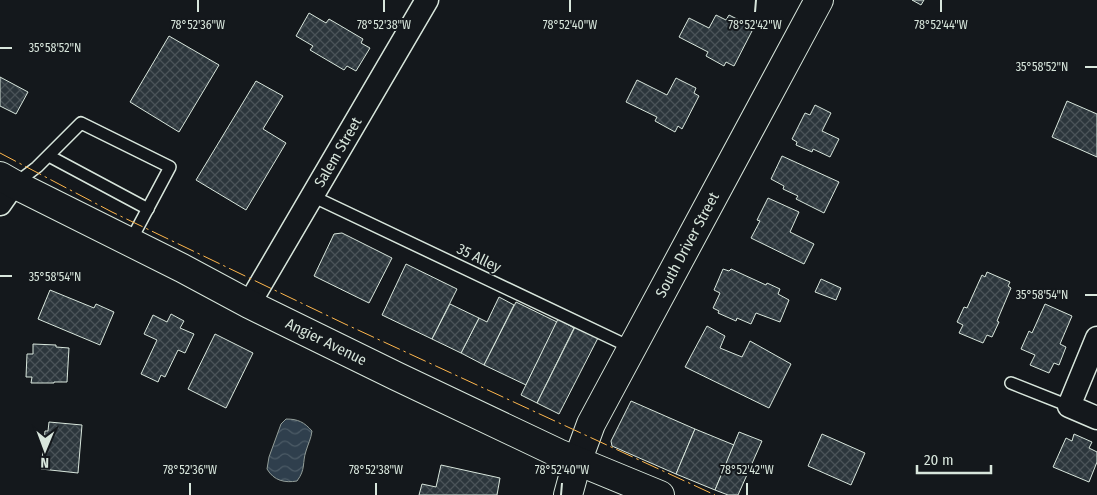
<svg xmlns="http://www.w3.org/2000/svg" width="1097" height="495" viewBox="0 0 1097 495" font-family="'Fira Sans Condensed',sans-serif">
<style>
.water{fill:url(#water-waves);stroke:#939e99}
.building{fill:url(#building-cross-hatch);stroke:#d8e6dc}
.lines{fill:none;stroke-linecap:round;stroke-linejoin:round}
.service-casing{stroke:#d8e6dc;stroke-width:14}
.minor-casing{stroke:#d8e6dc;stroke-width:25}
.tertiary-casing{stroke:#d8e6dc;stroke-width:30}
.secondary-casing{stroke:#d8e6dc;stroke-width:30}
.service{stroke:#14181c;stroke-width:11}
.minor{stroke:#14181c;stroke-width:22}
.tertiary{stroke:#14181c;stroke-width:28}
.secondary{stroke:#14181c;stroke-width:28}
.power{stroke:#ffb74d;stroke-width:1;stroke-dasharray:18 4 2.5 4;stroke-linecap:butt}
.ticks{fill:none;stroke:#d8e6dc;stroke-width:2}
.labels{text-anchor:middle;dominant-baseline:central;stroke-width:4;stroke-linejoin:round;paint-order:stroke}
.street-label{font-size:15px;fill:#d8e6dc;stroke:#14181c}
.ticks-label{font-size:12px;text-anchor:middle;fill:#d8e6dc;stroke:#14181c;stroke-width:4;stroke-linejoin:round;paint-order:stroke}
</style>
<defs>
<pattern id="water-waves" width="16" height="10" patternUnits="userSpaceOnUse" patternTransform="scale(1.25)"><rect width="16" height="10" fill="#2f3f4d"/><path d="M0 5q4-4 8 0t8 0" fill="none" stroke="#4c5b66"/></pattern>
<pattern id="building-cross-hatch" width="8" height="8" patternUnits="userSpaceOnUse" patternTransform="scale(1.25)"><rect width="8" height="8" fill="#2c363c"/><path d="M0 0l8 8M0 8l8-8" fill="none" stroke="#4a5358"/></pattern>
</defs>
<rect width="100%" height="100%" fill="#14181c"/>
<path class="water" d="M286,419C298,419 304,422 312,431C311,439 308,444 306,451C302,463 306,469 297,481C285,483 274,481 267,469L269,457L281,424Z"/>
<g class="building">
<polygon points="912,0 924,0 921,5"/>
<polygon points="309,13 326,23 329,19 363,39 361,43 370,48 356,71 347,66 344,70 310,50 313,46 296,36"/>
<polygon points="716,15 726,20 729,15 747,24 746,27 752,31 734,66 726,62 724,66 706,56 708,52 679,37 689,18 709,28"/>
<polygon points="169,36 219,65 179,132 130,102"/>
<polygon points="0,77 28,92 16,114 0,106"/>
<polygon points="676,78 696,88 694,93 699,96 682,129 678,126 675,132 655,121 657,117 626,102 637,80 667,95"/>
<polygon points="256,81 283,96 263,129 286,143 246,210 196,180"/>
<polygon points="1067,101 1097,114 1097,157 1052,137"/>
<polygon points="815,105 831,113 822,131 839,139 830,157 813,149 812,152 796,145 797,142 792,139 805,113 810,115"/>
<polygon points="782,156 839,182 824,213 796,199 798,196 783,189 784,186 771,179"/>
<polygon points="768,198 799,212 790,232 814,244 804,264 751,238 760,221 757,220"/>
<polygon points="342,233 392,258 369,303 314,276 334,234"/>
<polygon points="406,264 457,289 432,339 382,315"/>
<polygon points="723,269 729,271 731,269 766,285 767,283 780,289 778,294 789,300 780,322 756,313 751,324 737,318 736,321 718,313 719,311 713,308 720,293 714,290"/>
<polygon points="987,272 1010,282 1008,286 1011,288 997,321 999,322 992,337 987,335 983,343 959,333 963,325 957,322 964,307 967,308 982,275 985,277"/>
<polygon points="821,279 841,288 836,300 815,292"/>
<polygon points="50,290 94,308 96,304 114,312 100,345 38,319"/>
<polygon points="499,297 514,305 484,365 461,353 479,318 487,322"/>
<polygon points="516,302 557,322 526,385 484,365"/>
<polygon points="450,304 479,318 461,353 432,339"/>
<polygon points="1045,304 1072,316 1060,344 1066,347 1059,365 1054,363 1049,373 1030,365 1035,355 1021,349 1029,331 1032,333"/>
<polygon points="171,314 184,321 180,328 194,334 185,353 178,350 165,377 161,375 158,382 141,374 157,340 144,334 153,315 167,322"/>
<polygon points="558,319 574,328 537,403 521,395"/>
<polygon points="576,325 599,336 559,414 537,403"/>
<polygon points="707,326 725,336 720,348 742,357 750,341 791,364 769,408 685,367"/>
<polygon points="215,334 253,353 226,408 188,389"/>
<polygon points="33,344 56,345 56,347 69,348 67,382 54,382 54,383 31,383 32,377 26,377 27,354 33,354"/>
<polygon points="631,401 695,429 676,474 612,446 611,441"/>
<polygon points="49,422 82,425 78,473 41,469 45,431 48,431"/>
<polygon points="695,429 734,445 715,490 676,474"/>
<polygon points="739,432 762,441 738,495 728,495 715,490"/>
<polygon points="822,434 865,453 851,485 808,466"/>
<polygon points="1074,434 1092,442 1089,448 1097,452 1097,462 1089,482 1053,467 1066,438 1072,441"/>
<polygon points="441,465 500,478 497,495 419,495 422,484 436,487"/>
</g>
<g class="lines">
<g class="service-casing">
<g id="service">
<polyline points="49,156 148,209"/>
<polyline points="16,183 37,167 81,123 170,167 130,242"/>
<polyline points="312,196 632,348"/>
<polyline points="1011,383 1069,406"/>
</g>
</g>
<g class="minor-casing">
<g id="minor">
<polyline points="0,204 14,184"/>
<path id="s1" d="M249,304L427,0"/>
<polyline points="1097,338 1069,406 1097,418"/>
</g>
</g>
<g class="tertiary-casing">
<g id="tertiary">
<path id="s2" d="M568,495L577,462L591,424L819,0"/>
</g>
</g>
<g class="secondary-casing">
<g id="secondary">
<path id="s3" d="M0,176L14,184L182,268L249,304L396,376L558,453L660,495"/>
</g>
</g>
<use href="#service" class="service"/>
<use href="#minor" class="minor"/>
<use href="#tertiary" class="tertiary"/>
<use href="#secondary" class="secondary"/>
<polyline class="power" points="0,153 112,212 345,324 715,495"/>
</g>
<path class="ticks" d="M198,12V0M384,12V0M570,12V0M755,12L756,0M941,12V0M0,48H12M1085,67H1097M0,276H12M1085,295H1097M190,495V483M376,495V483M561,495L562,483M747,495V483"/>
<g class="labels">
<g class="street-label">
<text stroke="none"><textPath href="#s1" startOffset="176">Salem Street</textPath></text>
<text stroke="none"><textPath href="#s2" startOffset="278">South Driver Street</textPath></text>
<text transform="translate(479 258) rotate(26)">35 Alley</text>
<text stroke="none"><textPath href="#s3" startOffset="366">Angier Avenue</textPath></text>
</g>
</g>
<g class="ticks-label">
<text x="198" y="29">78°52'36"W</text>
<text x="384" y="29">78°52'38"W</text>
<text x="570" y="29">78°52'40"W</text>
<text x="755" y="29">78°52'42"W</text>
<text x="941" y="29">78°52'44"W</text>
<text x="55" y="52">35°58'52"N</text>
<text x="1042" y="71">35°58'52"N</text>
<text x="55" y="281">35°58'54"N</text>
<text x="1042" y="299">35°58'54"N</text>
<text x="190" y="474">78°52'36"W</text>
<text x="376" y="474">78°52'38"W</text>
<text x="562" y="474">78°52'40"W</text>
<text x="747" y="474">78°52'42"W</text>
</g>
<g transform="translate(45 450) rotate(181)" stroke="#14181c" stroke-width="4" paint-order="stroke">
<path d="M0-4L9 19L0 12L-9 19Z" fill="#d8e6dc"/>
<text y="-8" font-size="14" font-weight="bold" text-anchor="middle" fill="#d8e6dc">N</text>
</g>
<path d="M917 465v8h74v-8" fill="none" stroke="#d8e6dc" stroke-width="2.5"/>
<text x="924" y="465" font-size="15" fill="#d8e6dc" stroke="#14181c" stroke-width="4" paint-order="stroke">20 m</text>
</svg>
